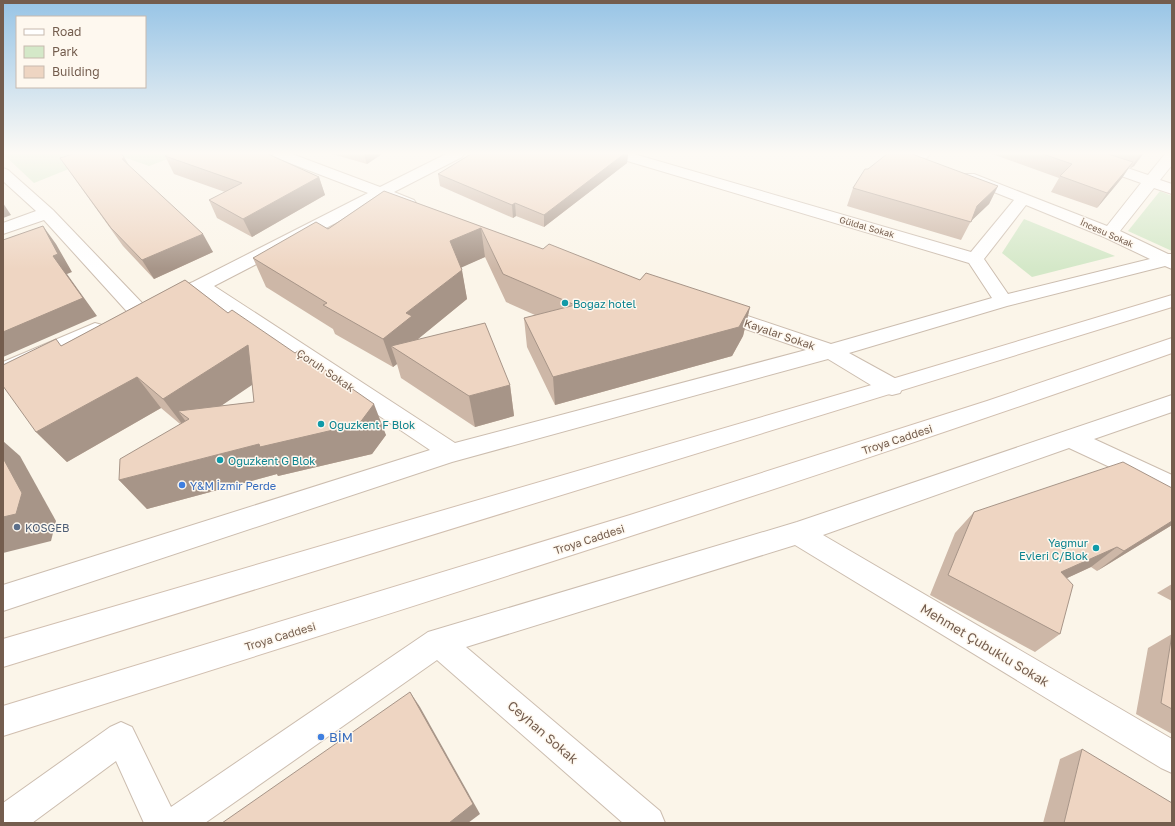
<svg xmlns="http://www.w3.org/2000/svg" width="1175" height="826" viewBox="0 0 1175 826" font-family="'Golos Text',sans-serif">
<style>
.green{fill:#d4e8c8}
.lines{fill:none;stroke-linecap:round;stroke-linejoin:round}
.minor-casing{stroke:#ccbdaf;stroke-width:2}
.secondary-casing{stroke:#d1bfb0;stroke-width:2}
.minor{fill:#fff;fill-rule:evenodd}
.secondary{fill:#fff;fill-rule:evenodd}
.wall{fill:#cdb7a7;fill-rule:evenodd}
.shaded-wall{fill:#a79588}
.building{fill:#eed5c2;stroke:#a79588}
.culture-dot{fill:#0f9aa8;stroke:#fef8ef;stroke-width:1.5}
.shop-dot{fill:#3f7fe0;stroke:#fef8ef;stroke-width:1.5}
.service-dot{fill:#5c6f8a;stroke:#fef8ef;stroke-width:1.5}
.labels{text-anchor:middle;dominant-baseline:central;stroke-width:3;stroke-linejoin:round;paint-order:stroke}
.far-street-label{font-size:9px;fill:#745d4e;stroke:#fef8ef}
.culture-label{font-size:11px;fill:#0d838f;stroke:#fef8ef;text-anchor:start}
.street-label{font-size:11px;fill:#745d4e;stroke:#fef8ef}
.shop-label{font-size:11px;fill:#366cbe;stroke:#fef8ef;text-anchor:start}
.service-label{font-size:11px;fill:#4e5e75;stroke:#fef8ef;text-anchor:start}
.near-street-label{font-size:13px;fill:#745d4e;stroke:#fef8ef}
.near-shop-label{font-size:13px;fill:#366cbe;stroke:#fef8ef;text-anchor:start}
</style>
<rect width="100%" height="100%" fill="#fbf5e9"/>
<g class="green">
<polygon points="3,154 106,154 34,183"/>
<polygon points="115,154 181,154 149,166"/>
<polygon points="1160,191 1172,196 1172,251 1128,231"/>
<polygon points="1024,219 1115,256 1032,277 1002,253"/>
</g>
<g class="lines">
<g class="minor-casing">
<g id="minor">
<path d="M272,154H292L380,187L446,154H464L462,157L394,192L414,200L416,203L414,206L408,208L382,199L214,286L455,443L806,350L711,317L708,312L711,307L718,306L831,344L992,298L969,263L614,157L612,154H634L971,252L1014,200L964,180L961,177L964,174H974L1107,226L1141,183L1068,157L1066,154H1086L1148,175L1165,154H1172V165L1160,180L1172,184V194L1154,188L1120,231L1168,254H1172V269L1165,266L1007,306L849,353L900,381L903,387L900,393L892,395L884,393L828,359L452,462L3,611V585L430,450L198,294L168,305L161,303L159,299L161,295L193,282L368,193L274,157ZM1026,205L1104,237L1150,259L1008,294L984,259Z"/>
<path d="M913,154H930C926,161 918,163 911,161L909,158Z"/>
<polygon points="3,168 8,170 53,210 145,306 148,311 145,316 138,317 131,316 44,220 3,234 3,223 36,211 3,181"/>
<polygon points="95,323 102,325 105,330 102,335 3,379 3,362"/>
<polygon points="1172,395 1172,412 1094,439 1172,475 1172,496 1069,448 823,535 1172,739 1172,773 1161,768 795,545 466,647 660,811 665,823 623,823 437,660 205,823 144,823 116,761 32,823 3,823 3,803 110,727 121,722 132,727 171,807 428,632 797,522"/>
</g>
</g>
<g class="secondary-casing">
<g id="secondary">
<polygon points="1172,295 1172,307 3,667 3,639 892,379"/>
<path d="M1172,338V353C786,490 394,612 3,736V706L630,515L987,401Z"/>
</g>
</g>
<use href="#minor" class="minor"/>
<use href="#secondary" class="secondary"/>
</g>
<g class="wall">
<polygon points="332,154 382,154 367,164"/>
<polygon points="471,154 628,154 627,163 544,227 516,216 513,218 440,186 438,174"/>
<polygon points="992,154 1143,154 1134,166 1131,168 1129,167 1122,178 1097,208 1051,192 1059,178"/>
<polygon points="165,156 319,177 325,195 252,237 217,218 209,200 225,192 174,174"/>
<polygon points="124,157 129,166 213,252 154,279 123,246 72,175 60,158"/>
<polygon points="868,169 998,186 989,204 971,221 961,240 847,206 853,188"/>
<polygon points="384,191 543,249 640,280 750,307 743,336 732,356 555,405 527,347 524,318 535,315 506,302 485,257 461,267 467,299 418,339 418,340 510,385 514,416 475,427 401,378 397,364 393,367 335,334 333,329 266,287 253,258 328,229"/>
<path d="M185,280L386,435L372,454L278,476L277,474L147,509L119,480L180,424L161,408L67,462L36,432L61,346ZM252,384L254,402L220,406Z"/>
<polygon points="1172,488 1172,525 1097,571 1091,567 1067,578 1060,634 1035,652 930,595 955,533 974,512"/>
<polygon points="1172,584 1172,601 1157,593"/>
<polygon points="1172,634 1172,734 1136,714 1148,648"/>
<polygon points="1082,749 1172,823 1043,823 1060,759"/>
</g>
<g class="shaded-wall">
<polygon points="364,154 382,154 367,164"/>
<polygon points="624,154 628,154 627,163 544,227 544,215"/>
<polygon points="1140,154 1143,154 1134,166 1131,168"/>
<polygon points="124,157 134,174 122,159"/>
<polygon points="1133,162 1122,178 1097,208 1107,193"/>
<polygon points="319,177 325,195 252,237 243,219"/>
<polygon points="998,186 989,204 970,222 977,206"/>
<polygon points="3,203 11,215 3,218"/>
<polygon points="515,203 516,216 513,218 512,205"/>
<polygon points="43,226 56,244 72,272 67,274 97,316 3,357 3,332 53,256"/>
<polygon points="481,228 485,257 456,270 450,241"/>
<polygon points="203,234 213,252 154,279 142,260"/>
<polygon points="462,270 467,299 418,339 420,345 391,346 397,364 393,367 383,339 406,313"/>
<polygon points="750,307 743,336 732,356 555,405 553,377"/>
<polygon points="248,345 265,376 193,425 189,419 178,411 190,427 186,429 163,399"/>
<polygon points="137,377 161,408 67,462 36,432"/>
<polygon points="510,385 514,416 475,427 469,396"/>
<polygon points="374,404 386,435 372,454 278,476 277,474 147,509 119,480 259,444"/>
<polygon points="3,441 20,456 56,521 51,541 3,553"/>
<polygon points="1172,521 1172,525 1097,571 1124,551"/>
<polygon points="1117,547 1091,567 1037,592 1061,572"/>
<polygon points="410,692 420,707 480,814 468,823 449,823"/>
</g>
<g class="building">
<polygon points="73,154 121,154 124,157 122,159 203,234 142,260 111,228 60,158"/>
<polygon points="169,154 268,154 319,177 243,219 209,200 242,183 165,156"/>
<polygon points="471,154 624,154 544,215 515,203 512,205 438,174"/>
<polygon points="887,154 912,154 998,186 977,206 971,222 853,188 865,169 868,169"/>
<polygon points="1043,154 1108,154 1133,162 1107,193 1060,176 1072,164"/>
<polygon points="384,191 543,249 549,244 640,280 646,273 750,307 739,327 553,377 524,318 575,305 503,274 481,228 450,241 462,270 406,313 412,316 383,339 323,305 327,303 253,258 316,222 328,229"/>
<polygon points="43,226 58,254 53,256 83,298 3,332 3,240"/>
<polygon points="185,280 228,313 232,310 295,353 298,351 374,404 359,424 260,447 259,444 119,480 120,459 189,419 178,411 254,402 248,345 163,399 137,377 36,432 3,386 3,365 56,339 61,346"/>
<polygon points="485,323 510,385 469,396 391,346"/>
<polygon points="3,458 22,493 16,514 3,517"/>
<polygon points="1123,462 1172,488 1172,521 1124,551 1117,547 1061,572 1073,585 1060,634 948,575 974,512"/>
<polygon points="1172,634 1172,709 1161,703"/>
<polygon points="410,692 473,804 449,823 222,823"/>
<polygon points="1082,749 1172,803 1172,823 1064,823"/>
</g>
<linearGradient id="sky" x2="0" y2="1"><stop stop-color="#97c4e6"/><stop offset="0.57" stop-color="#fdfaf5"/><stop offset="1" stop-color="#fdfaf5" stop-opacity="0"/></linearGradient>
<rect width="1175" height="269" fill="url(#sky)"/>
<g class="culture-dot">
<circle cx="565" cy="303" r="4"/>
<circle cx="321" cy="424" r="4"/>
<circle cx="220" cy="460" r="4"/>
<circle cx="1096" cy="548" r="4"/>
</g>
<g class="shop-dot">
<circle cx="182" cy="485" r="4"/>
<circle cx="321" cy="737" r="4"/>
</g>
<circle class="service-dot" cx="17" cy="527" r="4"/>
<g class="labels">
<g class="far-street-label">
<text transform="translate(867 227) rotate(16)">Güldal Sokak</text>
<text transform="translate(1107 233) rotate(24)">İncesu Sokak</text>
</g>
<g class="culture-label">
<text x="573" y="303">Bogaz hotel</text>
<text x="329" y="424">Oğuzkent F Blok</text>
<text x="228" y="460">Oğuzkent G Blok</text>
<text x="1088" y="542" text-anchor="end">Yağmur<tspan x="1088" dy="13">Evleri C/Blok</tspan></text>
</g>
<g class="street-label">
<text transform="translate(780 334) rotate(19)">Kayalar Sokak</text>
<text transform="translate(326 370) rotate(34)">Çoruh Sokak</text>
<text transform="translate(897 439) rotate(-18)">Troya Caddesi</text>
<text transform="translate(589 539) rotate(-18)">Troya Caddesi</text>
<text transform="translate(280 636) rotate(-17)">Troya Caddesi</text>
</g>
<g class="shop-label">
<text x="190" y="485">Y&amp;M İzmir Perde</text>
</g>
<g class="service-label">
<text x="25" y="527">KOSGEB</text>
</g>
<g class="near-street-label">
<text transform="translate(985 645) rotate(31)">Mehmet Çubuklu Sokak</text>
<text transform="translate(543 732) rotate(41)">Ceyhan Sokak</text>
</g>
<g class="near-shop-label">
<text x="329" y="737">BİM</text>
</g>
</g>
<rect width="1175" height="826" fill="none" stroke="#745d4e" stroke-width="8"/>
<rect x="16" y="16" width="130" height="72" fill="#fef8ef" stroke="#c7baaf"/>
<rect x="24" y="29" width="20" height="6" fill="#ffffff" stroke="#c7baaf"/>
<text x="52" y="36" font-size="12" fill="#745d4e">Road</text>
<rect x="24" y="46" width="20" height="12" fill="#d4e8c8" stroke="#c7baaf"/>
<text x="52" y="56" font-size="12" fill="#745d4e">Park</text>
<rect x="24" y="66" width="20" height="12" fill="#eed5c2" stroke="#c7baaf"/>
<text x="52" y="76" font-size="12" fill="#745d4e">Building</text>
</svg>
